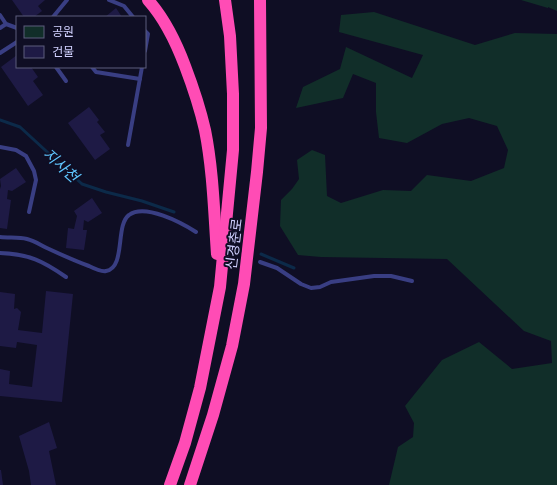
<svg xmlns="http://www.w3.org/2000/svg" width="557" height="485" viewBox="0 0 557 485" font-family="Mulish,'Noto Sans KR',sans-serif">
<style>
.green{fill:#112e29}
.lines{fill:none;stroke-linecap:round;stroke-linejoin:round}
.stream{stroke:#0c2a49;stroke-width:3}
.building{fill:#1e1a45}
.lane{stroke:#393e83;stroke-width:4}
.highway{stroke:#ff4cb5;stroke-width:12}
.labels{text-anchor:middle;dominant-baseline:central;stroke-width:4;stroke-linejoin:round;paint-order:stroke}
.street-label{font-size:14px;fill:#d1d1ff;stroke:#0f0e24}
.water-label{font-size:15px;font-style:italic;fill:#5fc6ff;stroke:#0f0e24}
</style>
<rect width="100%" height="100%" fill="#0f0e24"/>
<g class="green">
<polygon points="521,0 557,0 557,11 548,7 548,8"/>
<polygon points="374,12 475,45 515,33 557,34 557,485 389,485 398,447 413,437 414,423 405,406 442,360 479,342 512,369 552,363 551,341 524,331 447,259 321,257 298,255 280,226 281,200 292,189 299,179 297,160 312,150 325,155 327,196 341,203 383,190 411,191 427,175 471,181 504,168 508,150 497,126 469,118 442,124 407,143 379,138 376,112 376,83 353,74 343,98 296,108 303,87 340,69 346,47 412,78 423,55 339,32 341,15"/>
</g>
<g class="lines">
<g class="stream">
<polyline points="0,120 20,127 82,184 106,192 142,201 174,212"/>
<polyline points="261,254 294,268"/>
</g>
</g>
<g class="building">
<polygon points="12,0 45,0 38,6 42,11 34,17 24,17"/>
<polygon points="116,8 122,17 105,17"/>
<polygon points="17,55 17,67 31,67 38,77 33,81 43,95 28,106 1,67"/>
<polygon points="89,107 99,120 97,122 105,132 100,135 110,149 95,160 68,123"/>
<polygon points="16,168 26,182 12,191 8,190 7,199 11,200 7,229 0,228 0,189 1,186 0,179"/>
<polygon points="92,198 102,213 88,222 84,220 83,230 87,230 84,250 66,248 68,228 74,229 77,216 74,211"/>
<polygon points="46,291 73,294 62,402 0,396 0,369 10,371 9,384 32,387 37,345 17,342 16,348 0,346 0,292 15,294 14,309 17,308 21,312 18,330 42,333"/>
<polygon points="49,422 57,448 49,451 56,485 31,485 29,471 19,436"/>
<polygon points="0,470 1,470 3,485 0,485"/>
</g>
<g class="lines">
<g class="lane">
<polyline points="109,0 124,6 133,17"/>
<polyline points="0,15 6,24 17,28"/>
<polyline points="53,17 67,0"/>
<polyline points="0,28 6,24"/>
<polyline points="145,31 148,34 145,51"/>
<polyline points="0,53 17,42"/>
<polyline points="56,67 66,81"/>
<polyline points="92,67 96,72 140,79"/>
<polyline points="128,145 142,67"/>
<polyline points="0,147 16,150 26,156 34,171 36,180 29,212"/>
<path d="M0,237C9,238 19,237 27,239C35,241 42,246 49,249C62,255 75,261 89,266C93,268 101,272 106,271C126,268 115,225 129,215C145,203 182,223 196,232"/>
<path d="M0,253C29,254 43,261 66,277"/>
<polyline points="260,262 277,268 301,284 311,288 320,287 331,282 374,276 391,276 412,281"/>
</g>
<g class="highway">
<path d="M148,0C165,19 176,42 185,66C193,87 200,108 205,130C213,170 214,212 217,254"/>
<polyline points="170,485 185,443 200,388 220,287 233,150 233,94 230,36 225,0"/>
<polyline points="190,485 213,415 232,346 244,284 257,172 261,128 260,0"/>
</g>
</g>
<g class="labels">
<g class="street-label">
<text transform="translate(234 244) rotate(-83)">신경춘로</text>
</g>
<g class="water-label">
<text transform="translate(61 165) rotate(42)">지사천</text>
</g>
</g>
<rect x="16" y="16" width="130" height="52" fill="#0f0e24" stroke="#5d5c7c"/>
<rect x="24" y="26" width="20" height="12" fill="#112e29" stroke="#5d5c7c"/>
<text x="52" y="36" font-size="12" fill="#d1d1ff">공원</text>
<rect x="24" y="46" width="20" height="12" fill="#1e1a45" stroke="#5d5c7c"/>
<text x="52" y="56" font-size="12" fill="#d1d1ff">건물</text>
</svg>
